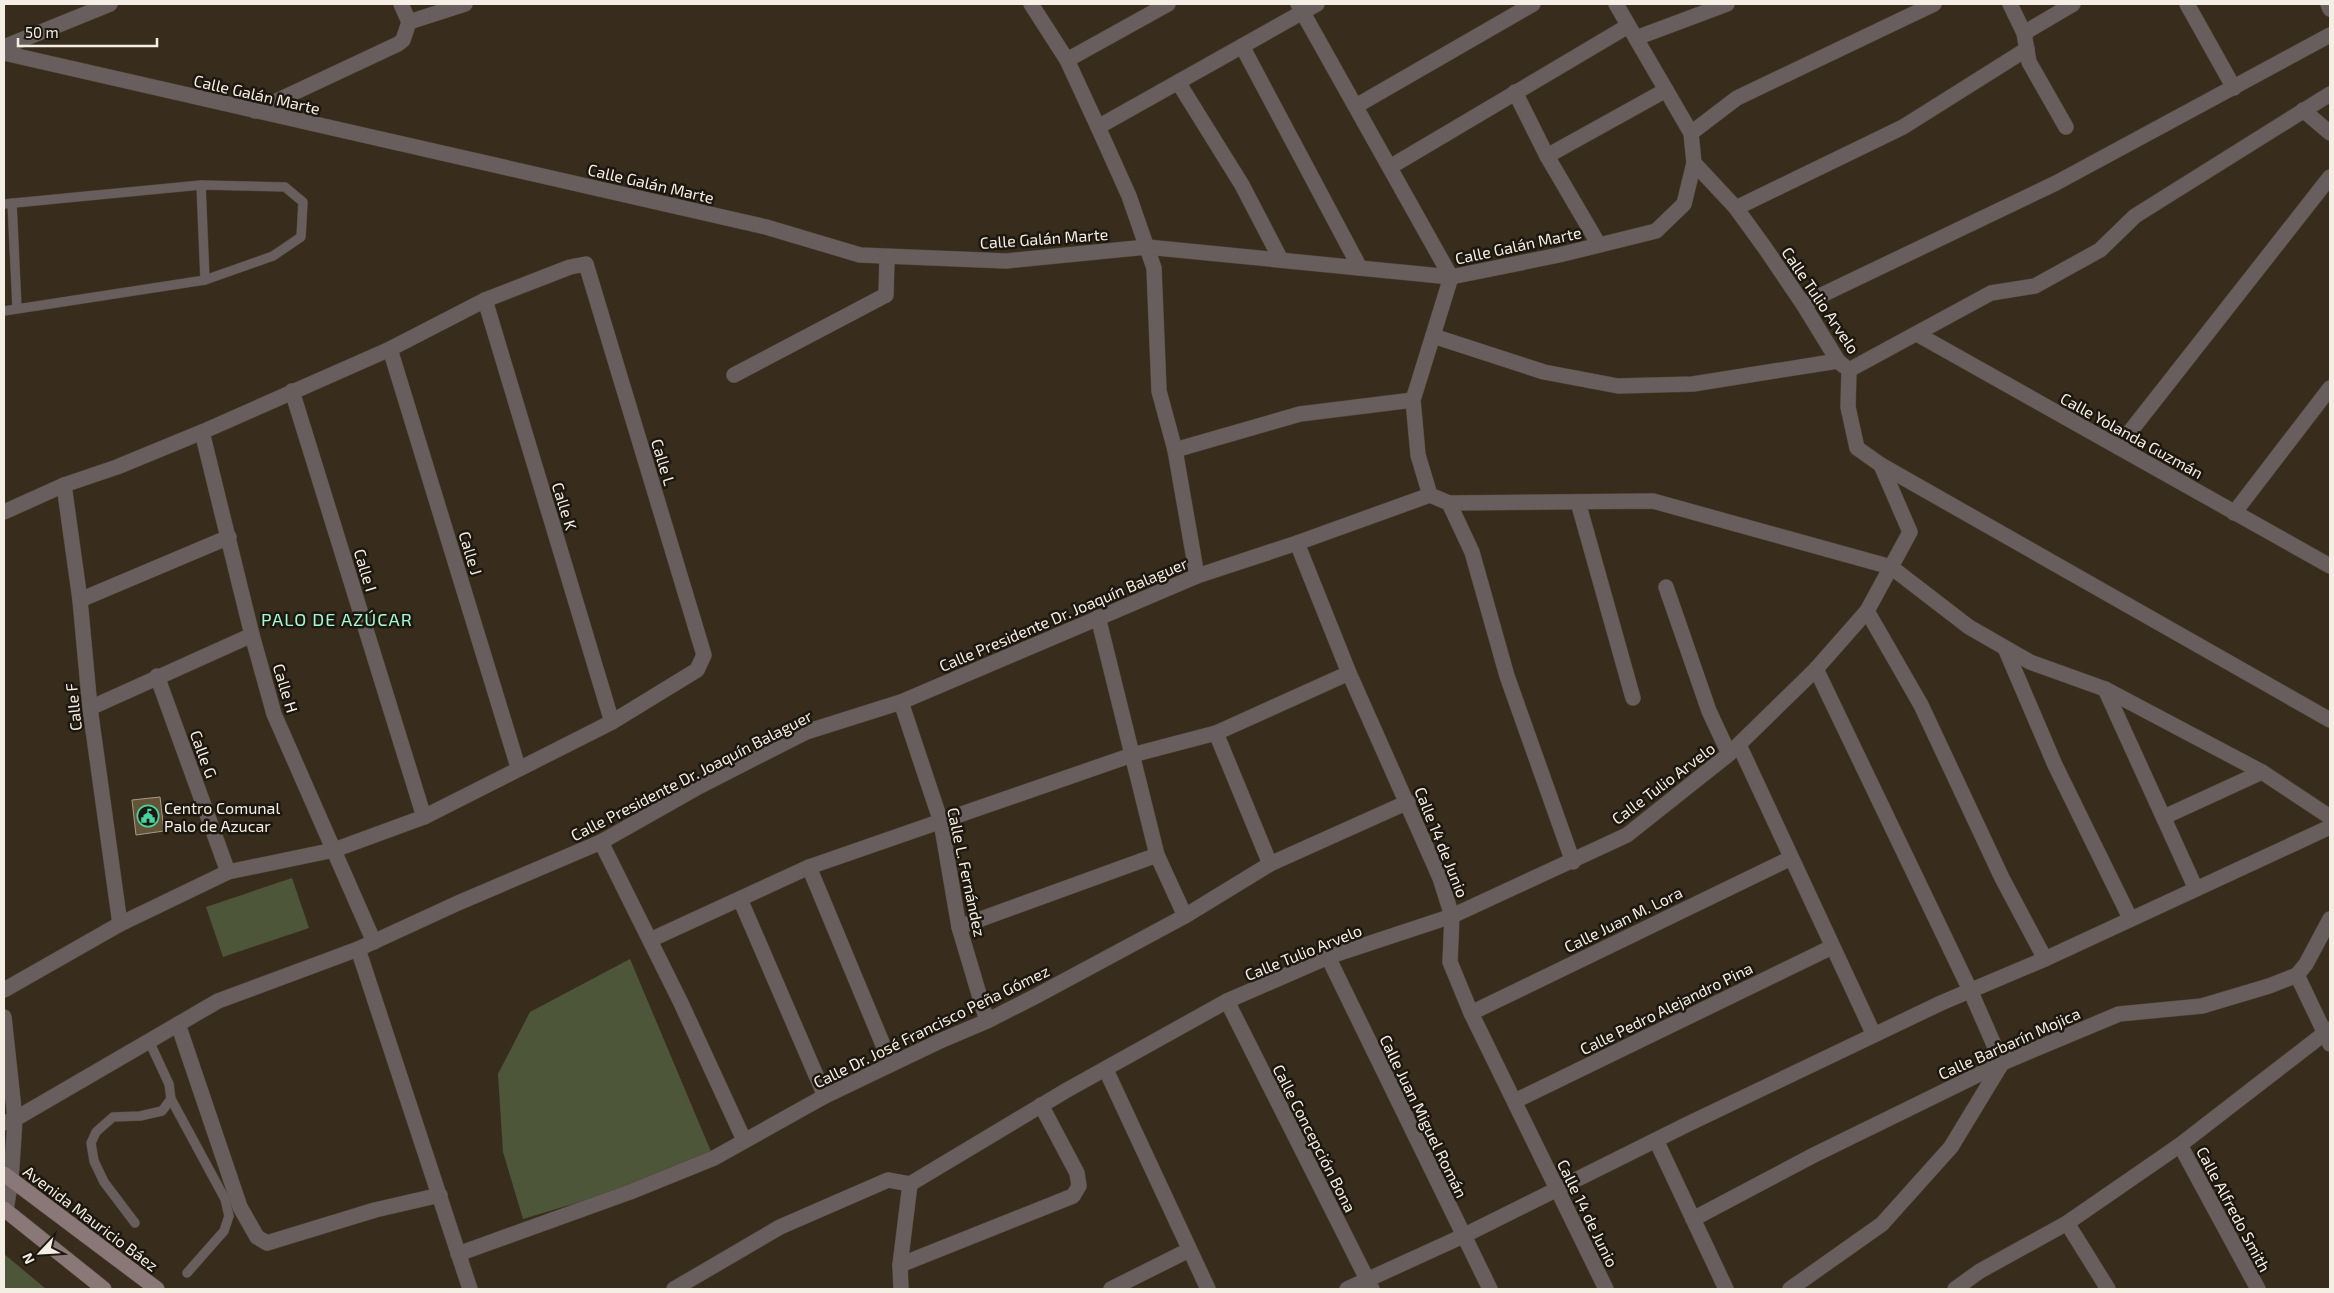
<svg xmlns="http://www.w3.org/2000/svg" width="2334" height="1293" viewBox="0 0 2334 1293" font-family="'Exo 2',sans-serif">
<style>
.green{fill:#4e563a}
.building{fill:#655338;stroke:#a79a86}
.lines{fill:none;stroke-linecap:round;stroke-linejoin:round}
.lane-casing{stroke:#524839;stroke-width:10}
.street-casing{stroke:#524839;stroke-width:16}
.secondary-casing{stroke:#524839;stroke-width:16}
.lane{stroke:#695e5e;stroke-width:9}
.street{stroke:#695e5e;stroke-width:15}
.secondary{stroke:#897877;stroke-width:15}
.labels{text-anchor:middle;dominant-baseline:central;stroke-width:5;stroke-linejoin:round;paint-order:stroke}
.street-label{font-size:16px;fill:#f5eee4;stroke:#1c170f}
.poi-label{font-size:16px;fill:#f5eee4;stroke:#1c170f;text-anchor:start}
.neighbourhood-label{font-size:18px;letter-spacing:1px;fill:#a3f9d2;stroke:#1c170f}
</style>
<rect width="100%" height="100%" fill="#382d1d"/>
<g class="green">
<polygon points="292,878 309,928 223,957 206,907"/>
<polygon points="630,959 715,1161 523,1219 503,1152 498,1074 530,1012"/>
<polygon points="4,1254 46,1289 4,1289"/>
</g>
<polygon class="building" points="160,797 164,831 136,835 132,800"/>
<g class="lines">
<g class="lane-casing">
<g id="lane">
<polyline points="201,185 205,280"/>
<polyline points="12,203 17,308"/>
<polyline points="4,204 201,185 285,187 303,202 301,237 273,256 205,280 4,311"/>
<polyline points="171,1099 225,1199 229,1216 224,1231 187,1273"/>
<polyline points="135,1223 104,1182 94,1161 91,1143 96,1132 113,1117 140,1116 162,1111 171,1099 169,1084 149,1041"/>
</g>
</g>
<g class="street-casing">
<g id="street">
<polyline points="1031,4 1067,60 1098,127 1129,196 1154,268 1159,391 1175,450 1197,576"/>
<polyline points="1298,4 1451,277 1413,400 1418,455 1430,495 1449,503 1472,552 1507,676 1573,862"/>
<polyline points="1616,4 1691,133"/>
<polyline points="2010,4 2024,33 2029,62 2066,127"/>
<polyline points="2187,4 2234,88"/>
<polyline points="2328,4 2330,9"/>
<polyline points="409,22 465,4"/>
<polyline points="2024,33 2073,4"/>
<polyline points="1636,38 1727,4"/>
<polyline points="1242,46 1360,268"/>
<polyline points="4,47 110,4"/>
<polyline points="4,53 766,227 860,255 1006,261 1147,247 1451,277 1559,255 1656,231 1684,204 1694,163 1691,133 1737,98 1934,4"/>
<polyline points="1067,60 1168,4"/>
<polyline points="1178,82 1242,185 1281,260"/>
<polyline points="1515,92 1547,156 1599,245"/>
<polyline points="1356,106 1533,4"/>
<polyline points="2303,110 2330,133"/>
<polyline points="255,111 398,44 403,40 409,22 401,4"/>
<polyline points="1098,127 1317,4"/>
<polyline points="1547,156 1666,90"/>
<polyline points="1694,163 1736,208 1765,248 1803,304 1838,361 1844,366"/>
<polyline points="1390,167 1628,26"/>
<polyline points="1736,208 1903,127 2027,49"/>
<polyline points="485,300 612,722"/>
<polyline points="1803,304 2056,183 2330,35"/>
<polyline points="1917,334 2330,566"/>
<polyline points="1433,336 1544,372 1618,386 1693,384 1838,361"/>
<polyline points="390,349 518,767"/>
<polyline points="1849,370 1848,407 1857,448 1881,465 2330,720"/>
<polyline points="1849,370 1991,293 2035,286 2100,250 2135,216 2330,94"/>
<polyline points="734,375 886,295 887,257"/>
<polyline points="292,391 424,817"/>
<polyline points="202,432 252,635 274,714 374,942"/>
<polyline points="2118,447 2330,177"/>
<polyline points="1175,450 1300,414 1413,400"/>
<polyline points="64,485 80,600 90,708 120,924"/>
<polyline points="1578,502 1633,698"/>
<polyline points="1449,503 1653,501 1891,567 1969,627 2030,662 2105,689 2262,772 2330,817"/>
<polyline points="4,512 64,485 117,467 202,432 390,349 485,300 570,267 586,264 704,655 697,670 612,722 424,817 334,850 228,872 120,924 4,990"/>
<polyline points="2234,513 2330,388"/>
<polyline points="1297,543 1349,673 1440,878 1452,916 1450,962 1471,1013 1606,1289"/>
<polyline points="1666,587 1709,711 1729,754"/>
<polyline points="80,600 229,537"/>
<polyline points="1867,611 1921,705 2002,878 2045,959"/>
<polyline points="1098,617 1157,855 1185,916"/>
<polyline points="2005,648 2055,765 2130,918"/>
<polyline points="1816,669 1970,990 2002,1063"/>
<polyline points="157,676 228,872"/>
<polyline points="2105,689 2196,889"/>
<polyline points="901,702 941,822 959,927 987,1021"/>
<polyline points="90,708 252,635"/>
<polyline points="1216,733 1270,864"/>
<polyline points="1739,745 1874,1035"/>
<polyline points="2164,817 2262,772"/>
<polyline points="601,842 681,1003 744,1140"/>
<polyline points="809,867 891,1064"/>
<polyline points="740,899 825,1096"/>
<polyline points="959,927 1157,855"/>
<polyline points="650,940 809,867 1132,755 1216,733 1349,673"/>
<polyline points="358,949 470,1289"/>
<polyline points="1328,957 1490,1289"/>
<polyline points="2297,975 2330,1044"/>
<polyline points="1227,1001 1372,1289"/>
<polyline points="1471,1013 1791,858"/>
<polyline points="4,1017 15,1119 11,1180 6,1210"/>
<polyline points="178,1024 240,1207 257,1237 267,1243 375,1210 440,1195"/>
<polyline points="1106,1070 1208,1289"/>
<polyline points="1515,1101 1832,947"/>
<polyline points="4,1123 15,1119 218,1001 358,949 458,903 601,842 700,786 806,732 901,702 1197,576 1297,543 1430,495"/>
<polyline points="1656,1140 1726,1289"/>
<polyline points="2180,1145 2258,1289"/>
<polyline points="910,1184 1067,1090 1227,1001 1328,957 1452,916 1627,835 1729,754 1816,669 1867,611 1910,532 1881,465"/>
<polyline points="1693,1219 1814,1155 2002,1063 2119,1014 2202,1006 2269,986 2297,975 2306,964 2330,919"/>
<polyline points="2067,1223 2108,1289"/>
<polyline points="458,1254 630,1192 714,1158 825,1096 940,1041 987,1021 1038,995 1185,916 1270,864 1408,802"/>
<polyline points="900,1265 1073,1196 1079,1186 1077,1173 1041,1105"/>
<polyline points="674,1289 780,1227 888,1180 910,1184"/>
<polyline points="901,1289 900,1265 910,1184"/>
<polyline points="1111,1289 1189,1250"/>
<polyline points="1347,1289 1463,1236 1688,1124 1941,1003 2045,959 2330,827"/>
<polyline points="1790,1289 1882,1224 1951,1147 2002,1063"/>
<polyline points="1955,1289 1980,1271 2067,1223 2180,1145 2330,1029"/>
</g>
</g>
<g class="secondary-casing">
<g id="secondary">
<polyline points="4,1174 157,1289"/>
<polyline points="4,1209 104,1289"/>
</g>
</g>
<use href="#lane" class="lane"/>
<use href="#street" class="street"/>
<use href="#secondary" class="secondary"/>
</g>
<defs>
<g id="civic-ring" transform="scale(1.125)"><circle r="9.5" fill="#1c170f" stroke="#45d49f" stroke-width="1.5"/><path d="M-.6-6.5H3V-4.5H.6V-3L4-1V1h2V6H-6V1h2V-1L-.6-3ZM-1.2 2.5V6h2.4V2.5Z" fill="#45d49f"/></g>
</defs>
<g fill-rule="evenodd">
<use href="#civic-ring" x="148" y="816"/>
</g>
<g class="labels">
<g class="street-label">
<text transform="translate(257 94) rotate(13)">Calle Galán Marte</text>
<text transform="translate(651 183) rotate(13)">Calle Galán Marte</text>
<text transform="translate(1044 238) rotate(-4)">Calle Galán Marte</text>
<text transform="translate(1518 245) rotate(-12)">Calle Galán Marte</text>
<text transform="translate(1821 300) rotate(56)">Calle Tulio Arvelo</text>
<text transform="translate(2132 435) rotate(29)">Calle Yolanda Guzmán</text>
<text transform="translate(664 462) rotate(73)">Calle L</text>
<text transform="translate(565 506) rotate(73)">Calle K</text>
<text transform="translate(471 553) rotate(73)">Calle J</text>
<text transform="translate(366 570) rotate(73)">Calle I</text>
<text transform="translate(1063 614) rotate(-23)">Calle Presidente Dr. Joaquín Balaguer</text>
<text transform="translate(286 688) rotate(73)">Calle H</text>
<text transform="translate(73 707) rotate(-96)">Calle F</text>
<text transform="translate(204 754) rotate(70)">Calle G</text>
<text transform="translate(691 775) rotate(-27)">Calle Presidente Dr. Joaquín Balaguer</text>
<text transform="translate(1663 783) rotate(-37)">Calle Tulio Arvelo</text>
<text transform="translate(1442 842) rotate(68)">Calle 14 de Junio</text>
<text transform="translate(967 872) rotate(78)">Calle L. Fernández</text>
<text transform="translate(1623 919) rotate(-26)">Calle Juan M. Lora</text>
<text transform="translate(1303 952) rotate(-22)">Calle Tulio Arvelo</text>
<text transform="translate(1666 1008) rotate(-26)">Calle Pedro Alejandro Pina</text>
<text transform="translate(931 1026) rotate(-26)">Calle Dr. José Francisco Peña Gómez</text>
<text transform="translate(2009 1043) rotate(-24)">Calle Barbarín Mojica</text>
<text transform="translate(1424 1116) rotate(64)">Calle Juan Miguel Román</text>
<text transform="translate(1315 1138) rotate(63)">Calle Concepción Bona</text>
<text transform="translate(2234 1209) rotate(62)">Calle Alfredo Smith</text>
<text transform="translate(1588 1213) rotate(64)">Calle 14 de Junio</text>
<text transform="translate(91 1218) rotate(37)">Avenida Mauricio Báez</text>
</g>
<g class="poi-label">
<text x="164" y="807">Centro Comunal<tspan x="164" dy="18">Palo de Azucar</tspan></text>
</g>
<g class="neighbourhood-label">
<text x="337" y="619">PALO DE AZÚCAR</text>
</g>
</g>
<rect width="2334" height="1293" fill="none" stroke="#f5eee4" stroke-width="10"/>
<g transform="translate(40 1253) rotate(245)" stroke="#1c170f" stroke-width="4" paint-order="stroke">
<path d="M0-4L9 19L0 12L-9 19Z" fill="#f5eee4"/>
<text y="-8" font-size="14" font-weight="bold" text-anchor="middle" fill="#f5eee4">N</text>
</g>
<path d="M18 38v8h139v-8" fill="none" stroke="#f5eee4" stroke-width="2.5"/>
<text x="25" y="38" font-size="15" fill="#f5eee4" stroke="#1c170f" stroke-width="4" paint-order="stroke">50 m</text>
</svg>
